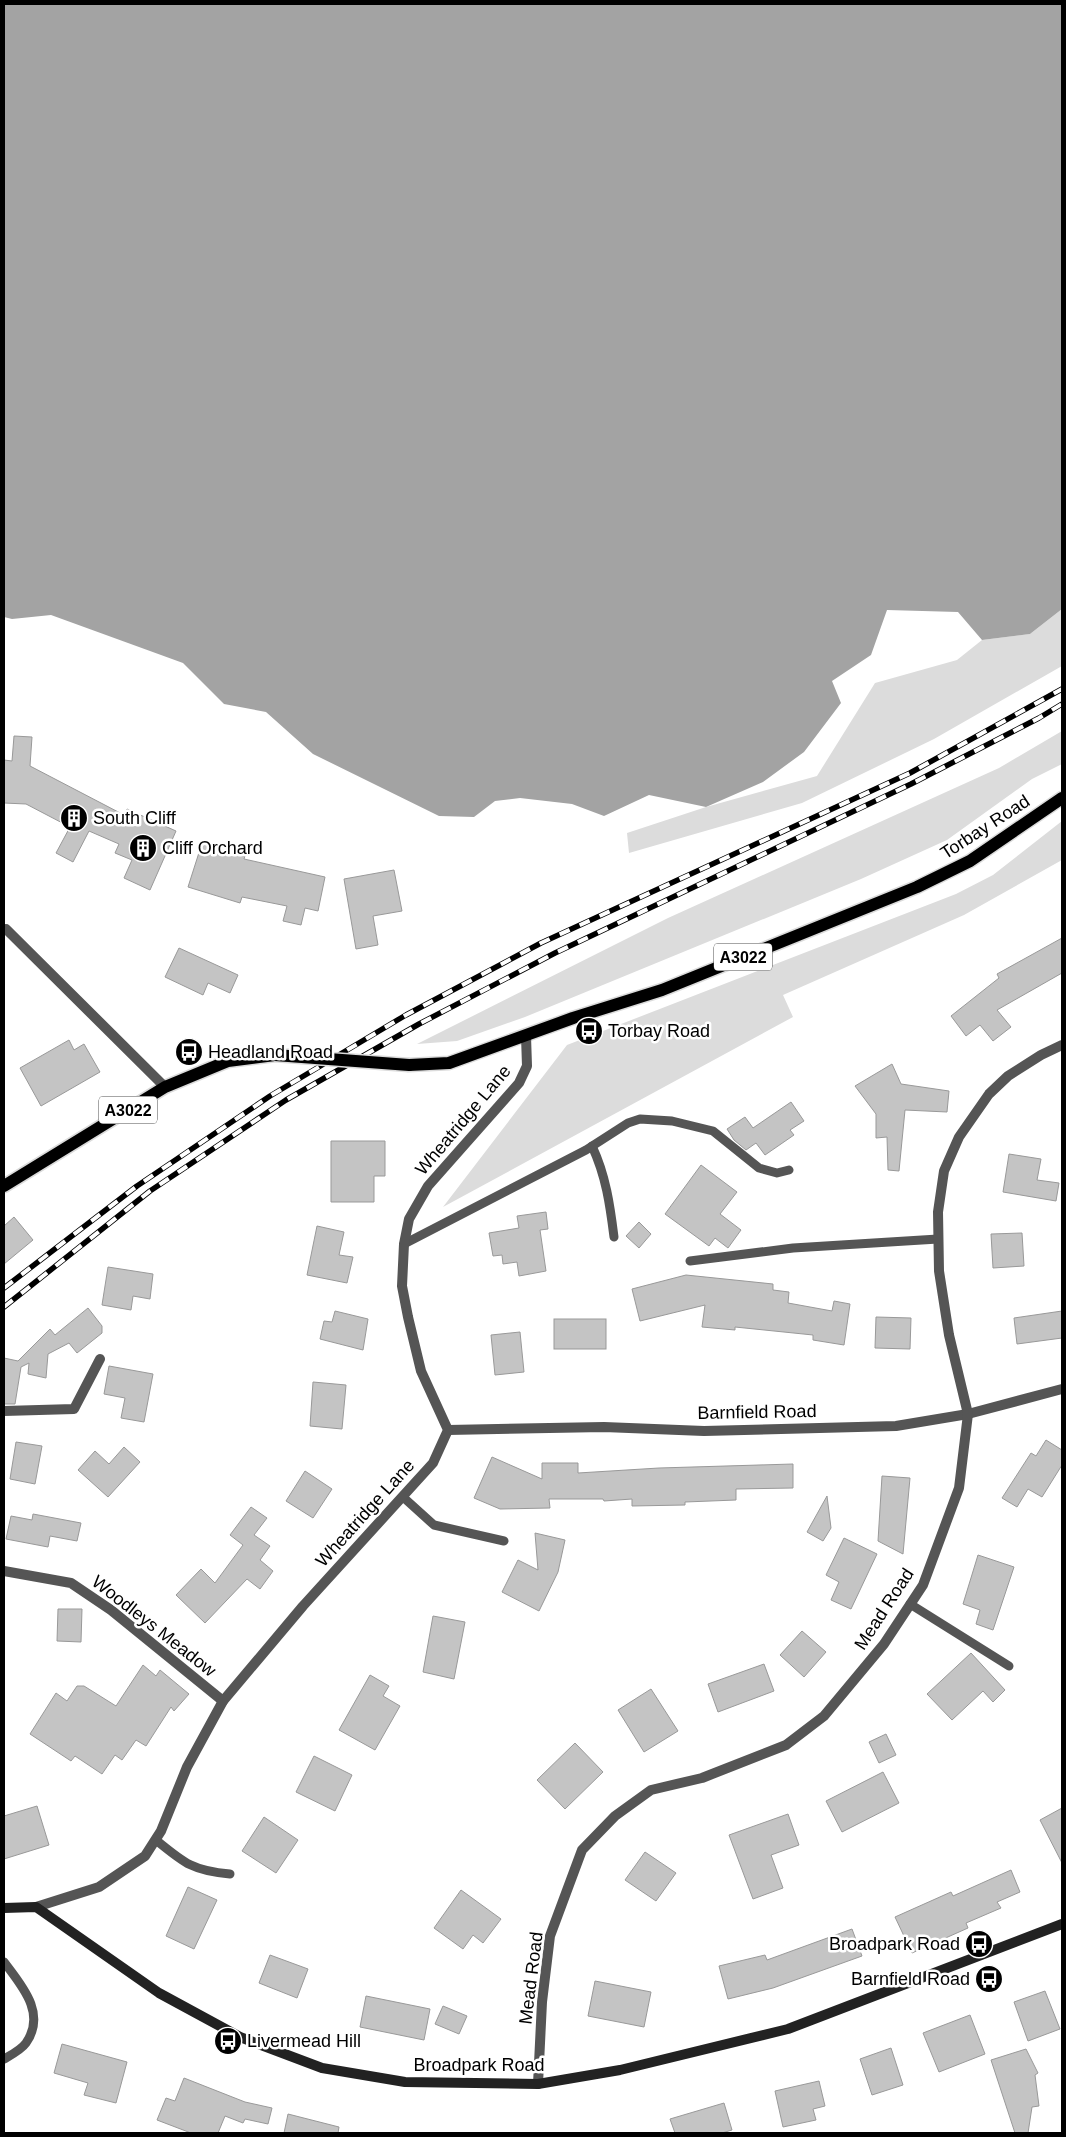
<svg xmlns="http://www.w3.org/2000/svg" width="1066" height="2137" viewBox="0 0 1066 2137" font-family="Arial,sans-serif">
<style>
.green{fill:#dcdcdc}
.water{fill:#a3a3a3}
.building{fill:#c4c4c4;stroke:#999}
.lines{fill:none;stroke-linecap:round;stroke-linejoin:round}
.primary-casing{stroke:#dbdbdb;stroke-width:15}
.lane{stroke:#555;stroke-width:9}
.street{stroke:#555;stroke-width:10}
.secondary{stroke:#222;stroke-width:10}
.primary{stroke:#000;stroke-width:12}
.rail-casing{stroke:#000;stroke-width:5.5}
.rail{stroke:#fff;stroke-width:4;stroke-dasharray:11;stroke-linecap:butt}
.primary-bridge-casing{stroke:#dbdbdb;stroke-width:15;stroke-linecap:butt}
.primary-bridge{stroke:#000;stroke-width:12}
.labels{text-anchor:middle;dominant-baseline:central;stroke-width:5;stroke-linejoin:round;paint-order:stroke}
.shield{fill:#fff;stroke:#4c4c4c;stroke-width:1}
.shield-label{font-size:16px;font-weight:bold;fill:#000}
.poi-label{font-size:18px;fill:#000;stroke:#fff;text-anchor:start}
.street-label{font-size:18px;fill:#000;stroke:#fff}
</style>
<rect width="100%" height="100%" fill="#fff"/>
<g class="green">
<polygon points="1062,609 1062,666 934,739 802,803 629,853 627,833 706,807 817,776 875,683 957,660 982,640 1030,634"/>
<polygon points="1062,731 1062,764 1032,779 947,840 861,879 525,1017 457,1041 417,1044 668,918 999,768"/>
<polygon points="1062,821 1062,860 964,915 783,995 793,1017 443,1207 567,1045 956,894 993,875"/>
</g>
<polygon class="water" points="4,4 1062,4 1062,609 1030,634 982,640 958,612 887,610 871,655 832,681 841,703 804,752 763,782 706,807 649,795 604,816 572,804 520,798 495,801 474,817 439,816 313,754 266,712 224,704 183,663 51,615 12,619 4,617"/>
<g class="building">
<polygon points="14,736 32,737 30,766 124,815 127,809 176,831 150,890 124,878 132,860 115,853 119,844 89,831 73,862 56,853 70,827 26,804 4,803 4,760 12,761"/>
<polygon points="203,840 246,853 244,859 325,877 318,911 305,908 301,925 283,921 287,906 242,897 240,903 188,887"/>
<polygon points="394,870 402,911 373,916 378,945 356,949 344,879"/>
<polygon points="1062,938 1062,973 997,1010 1011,1027 993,1041 980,1025 966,1036 951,1016 999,978 997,974"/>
<polygon points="179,948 238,975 230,993 208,983 203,995 165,977"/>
<polygon points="69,1040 74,1050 84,1044 100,1072 41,1106 20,1068"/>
<polygon points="892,1064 901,1084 949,1091 947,1112 905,1110 899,1171 888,1170 887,1137 876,1138 876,1114 855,1086"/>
<polygon points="791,1102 804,1121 790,1130 794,1135 765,1155 756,1143 746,1150 734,1140 727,1129 745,1117 753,1128"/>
<polygon points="331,1141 385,1141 385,1176 374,1176 374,1202 331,1202"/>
<polygon points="1009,1154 1041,1159 1037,1180 1059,1183 1056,1201 1003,1192"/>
<polygon points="701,1165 737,1192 720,1214 741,1230 728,1248 715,1238 709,1246 665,1214"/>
<polygon points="546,1212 548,1229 540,1230 546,1271 519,1276 517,1262 503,1264 502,1255 493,1256 489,1233 519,1228 517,1216"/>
<polygon points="14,1217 33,1240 4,1264 4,1226"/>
<polygon points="639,1222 651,1234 639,1248 626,1236"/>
<polygon points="317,1226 344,1232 339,1255 353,1257 347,1283 307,1275"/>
<polygon points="1022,1233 1024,1266 993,1268 991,1234"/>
<polygon points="108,1267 153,1274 150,1299 133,1296 131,1310 102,1305"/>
<polygon points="686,1275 773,1284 773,1290 789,1292 788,1303 832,1311 834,1301 850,1304 844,1345 813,1340 813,1335 735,1327 735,1330 702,1327 705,1305 640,1321 632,1289"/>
<polygon points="88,1308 102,1326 102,1333 77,1353 69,1343 48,1354 46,1378 28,1374 29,1363 21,1367 15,1404 4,1404 4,1358 18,1361 50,1329 55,1335"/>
<polygon points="335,1311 368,1319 363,1350 320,1339 324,1321 332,1322"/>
<polygon points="1062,1311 1062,1338 1017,1344 1014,1318"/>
<polygon points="876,1317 911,1318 910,1349 875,1348"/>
<rect x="554" y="1319" width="52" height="30"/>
<polygon points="520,1332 524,1372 495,1375 491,1335"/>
<polygon points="109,1366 153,1374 144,1422 121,1418 125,1398 104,1394"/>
<polygon points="313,1382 346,1385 342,1429 310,1426"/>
<polygon points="1046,1440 1062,1450 1062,1465 1042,1497 1028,1489 1017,1507 1002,1498 1031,1453 1036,1456"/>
<polygon points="16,1442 42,1446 35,1484 10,1479"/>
<polygon points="124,1447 140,1462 108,1497 78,1470 95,1451 109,1464"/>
<polygon points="492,1457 542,1479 542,1463 578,1463 578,1473 659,1468 793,1464 793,1488 736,1489 736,1500 685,1502 685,1505 632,1506 632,1499 604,1501 603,1499 549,1499 550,1508 500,1509 474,1498"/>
<polygon points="305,1471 332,1489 313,1518 286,1501"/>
<polygon points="882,1476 910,1478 903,1554 878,1541"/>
<polygon points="827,1496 831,1528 823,1541 807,1532"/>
<polygon points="251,1507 267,1518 254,1535 270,1546 260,1560 273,1571 260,1589 247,1579 205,1623 176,1595 201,1569 215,1583 243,1545 230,1535"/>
<polygon points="33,1514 81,1523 77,1541 50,1536 48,1547 6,1539 11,1516 32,1520"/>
<polygon points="535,1533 565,1540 558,1572 539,1611 502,1592 518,1560 538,1570"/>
<polygon points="844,1538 877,1554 851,1609 831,1600 839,1582 826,1575"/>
<polygon points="978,1555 1014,1567 993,1630 976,1624 980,1610 963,1604"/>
<polygon points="58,1609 82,1609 81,1642 57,1641"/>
<polygon points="433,1616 465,1622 454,1679 423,1672"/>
<polygon points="802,1631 826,1652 804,1677 780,1655"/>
<polygon points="971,1653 1005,1690 993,1702 983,1691 952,1720 927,1694"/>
<polygon points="764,1664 774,1691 718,1712 708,1684"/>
<polygon points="143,1665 156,1676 160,1670 189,1694 174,1711 171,1707 146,1746 136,1740 122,1760 115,1755 102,1774 75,1756 71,1761 30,1734 56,1693 67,1701 77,1686 84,1686 116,1706"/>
<polygon points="370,1675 389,1686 383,1696 400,1706 375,1750 339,1730"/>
<polygon points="651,1689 678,1731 644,1752 618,1710"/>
<polygon points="886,1734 896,1755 879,1763 869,1742"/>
<polygon points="575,1743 603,1772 565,1809 537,1780"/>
<polygon points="314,1756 352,1775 335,1811 296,1792"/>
<polygon points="883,1772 899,1803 842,1832 826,1801"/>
<polygon points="37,1806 49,1845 4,1859 4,1816"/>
<polygon points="1062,1808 1062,1863 1040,1820"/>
<polygon points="788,1814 799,1845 771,1855 783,1888 753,1899 729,1835"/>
<polygon points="264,1817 298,1840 276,1873 242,1851"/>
<polygon points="645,1852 676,1873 656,1901 625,1880"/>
<polygon points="1011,1870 1020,1892 997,1902 1001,1908 966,1923 968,1928 912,1953 895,1917 951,1892 953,1896"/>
<polygon points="188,1887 217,1900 194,1949 166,1936"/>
<polygon points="461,1890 501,1919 483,1943 473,1935 463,1949 434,1928"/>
<polygon points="852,1929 862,1956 773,1988 728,1999 719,1966 765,1955 767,1960"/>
<polygon points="270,1955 308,1969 297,1998 259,1983"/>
<polygon points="595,1981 651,1992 644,2027 588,2016"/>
<polygon points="1045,1991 1060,2029 1028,2041 1014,2002"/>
<polygon points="366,1996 430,2009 424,2040 360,2027"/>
<polygon points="443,2006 467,2016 459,2034 435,2024"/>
<polygon points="970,2015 985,2054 939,2072 923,2033"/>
<polygon points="62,2044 127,2062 116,2103 84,2095 88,2083 54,2073"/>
<polygon points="891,2048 903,2085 872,2095 860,2059"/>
<polygon points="1026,2049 1038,2073 1035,2075 1039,2106 1032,2107 1028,2133 1015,2133 991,2060"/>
<polygon points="184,2078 245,2102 272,2108 268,2124 245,2119 243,2123 225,2116 218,2133 191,2133 157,2120 166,2098 175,2101"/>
<polygon points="819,2081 825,2106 813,2109 816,2120 783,2127 775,2091"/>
<polygon points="724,2103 732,2130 722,2133 675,2133 670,2119"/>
<polygon points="288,2114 339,2127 338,2133 284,2133"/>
</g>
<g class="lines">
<g class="primary-casing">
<g id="primary">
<polyline points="409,1065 449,1063 573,1018 662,990 917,887 970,861 1062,798"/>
<polyline points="4,1186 165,1087 228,1061 275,1055"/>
</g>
</g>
<g class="lane">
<path d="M592,1146C606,1176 610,1205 614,1237"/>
<polyline points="404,1244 586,1150 628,1123 640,1119 672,1121 713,1131 759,1168 777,1173 789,1170"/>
<polyline points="690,1261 793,1248 938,1239"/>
<polyline points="403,1497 434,1525 504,1541"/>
<polyline points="910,1604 1009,1666"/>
<path d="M156,1840C184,1863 193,1871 230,1874"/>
<path d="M4,1962C21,1985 47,2013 26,2043C21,2050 11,2055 4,2059"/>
</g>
<g class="street">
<polyline points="6,929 165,1087"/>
<polyline points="4,1411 74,1409 100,1359"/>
<polyline points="448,1430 604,1427 704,1431 896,1426 968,1414 1062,1389"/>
<polyline points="4,1571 71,1583 111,1610 223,1701"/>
<polyline points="36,1907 99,1887 145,1856 161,1831 187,1767 223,1701 303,1606 433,1463 448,1430 421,1371 408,1317 402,1286 404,1244 409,1219 428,1186 519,1083 527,1066 526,1036"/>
<polyline points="538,2084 542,2002 550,1936 582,1850 615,1816 651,1790 702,1778 786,1745 824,1716 884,1644 923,1585 959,1488 968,1414 949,1335 939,1271 938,1212 944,1171 959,1137 989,1094 1008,1076 1041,1055 1062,1045"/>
</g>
<polyline class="secondary" points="4,1908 36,1907 159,1993 240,2037 322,2068 405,2082 538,2084 620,2070 788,2029 1062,1924"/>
<use href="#primary" class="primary"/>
<g class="rail-casing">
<g id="rail">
<polyline points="4,1288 137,1186 270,1096 406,1015 541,943 910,773 1062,689"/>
<polyline points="4,1307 150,1191 286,1100 419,1024 555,953 911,784 1039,718 1062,704"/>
</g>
</g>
<use href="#rail" class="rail"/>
<g class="primary-bridge-casing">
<polyline id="primary-bridge" points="275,1055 409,1065"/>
</g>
<use href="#primary-bridge" class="primary-bridge"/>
</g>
<defs>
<g id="building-disc" transform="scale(1.4375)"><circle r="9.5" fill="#000" stroke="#fff"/><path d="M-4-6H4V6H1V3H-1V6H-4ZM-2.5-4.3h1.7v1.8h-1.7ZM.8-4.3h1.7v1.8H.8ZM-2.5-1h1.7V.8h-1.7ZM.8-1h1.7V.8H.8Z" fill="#fff"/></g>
<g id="bus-disc" transform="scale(1.4375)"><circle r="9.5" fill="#000" stroke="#fff"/><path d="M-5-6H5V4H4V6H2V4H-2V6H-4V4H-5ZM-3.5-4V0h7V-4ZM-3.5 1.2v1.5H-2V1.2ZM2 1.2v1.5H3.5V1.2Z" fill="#fff"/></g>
</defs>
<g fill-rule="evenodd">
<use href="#building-disc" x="74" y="818"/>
<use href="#building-disc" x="143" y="848"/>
<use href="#bus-disc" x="589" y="1031"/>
<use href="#bus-disc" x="189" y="1052"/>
<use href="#bus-disc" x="979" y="1944"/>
<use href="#bus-disc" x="989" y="1979"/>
<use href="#bus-disc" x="228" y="2041"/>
</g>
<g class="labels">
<g class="shield">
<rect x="714" y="943.5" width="58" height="27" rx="4"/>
<rect x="99" y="1096.5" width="58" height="27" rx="4"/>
</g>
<g class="shield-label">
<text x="743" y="957">A3022</text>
<text x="128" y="1110">A3022</text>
</g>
<g class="poi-label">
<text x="93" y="818">South Cliff</text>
<text x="162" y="848">Cliff Orchard</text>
<text x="608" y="1031">Torbay Road</text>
<text x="208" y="1052">Headland Road</text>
<text x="960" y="1944" text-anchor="end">Broadpark Road</text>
<text x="970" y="1979" text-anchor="end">Barnfield Road</text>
<text x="247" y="2041">Livermead Hill</text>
</g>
<g class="street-label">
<text transform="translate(985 827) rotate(-33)">Torbay Road</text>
<text transform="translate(463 1120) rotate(-50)">Wheatridge Lane</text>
<text transform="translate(757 1412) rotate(-1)">Barnfield Road</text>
<text transform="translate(365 1513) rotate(-48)">Wheatridge Lane</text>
<text transform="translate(884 1609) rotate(-57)">Mead Road</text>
<text transform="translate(154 1626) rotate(38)">Woodleys Meadow</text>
<text transform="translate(531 1978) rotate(-83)">Mead Road</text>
<text x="479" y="2065">Broadpark Road</text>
</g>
</g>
<rect width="1066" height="2137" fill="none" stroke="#000000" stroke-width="10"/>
</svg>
